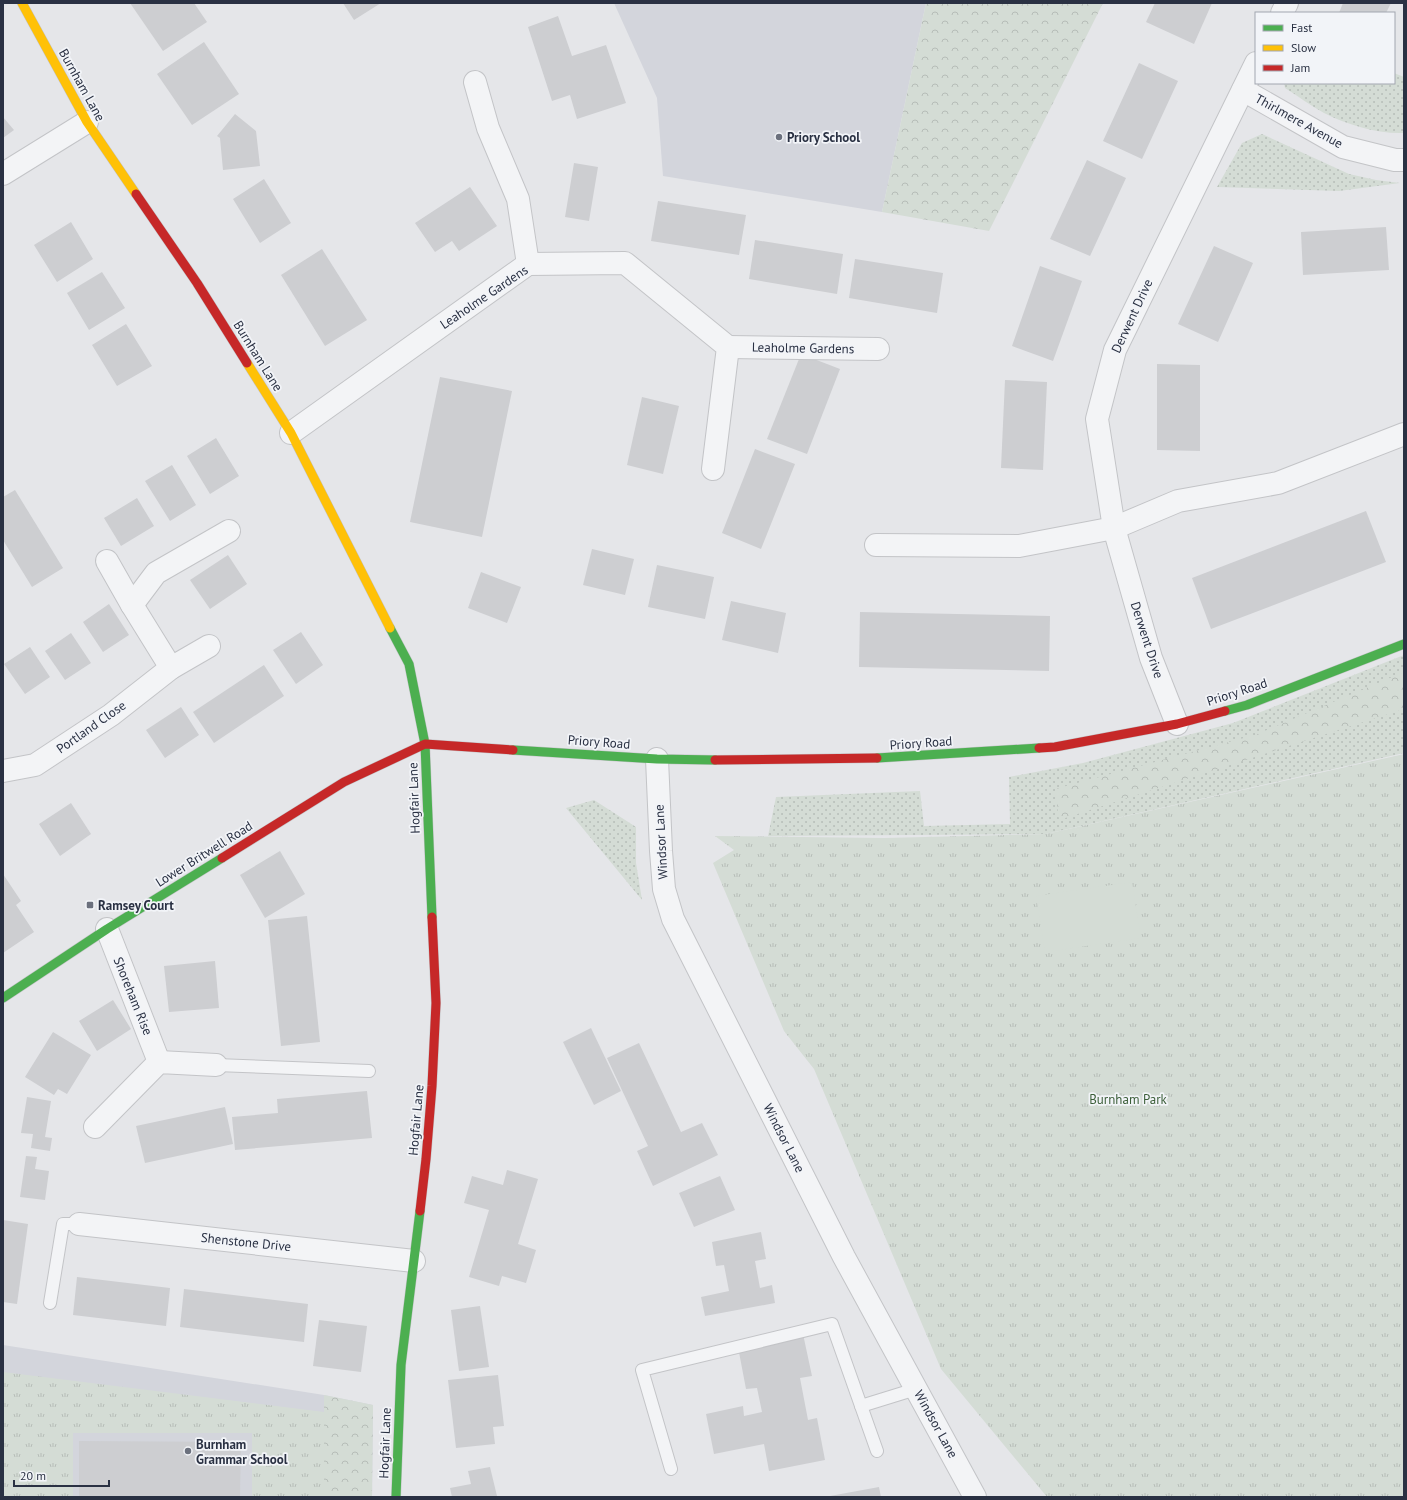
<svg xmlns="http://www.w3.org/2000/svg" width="1407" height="1500" viewBox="0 0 1407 1500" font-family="'PT Sans',sans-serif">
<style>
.built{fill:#d3d5dc}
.grass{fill:url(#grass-dots)}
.forest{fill:url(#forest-crowns)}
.park{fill:url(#park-tufts)}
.garden{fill:#d4dcd5}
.building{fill:#cdced1}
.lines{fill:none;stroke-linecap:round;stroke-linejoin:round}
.lane-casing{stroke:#c3c4c7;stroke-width:14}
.street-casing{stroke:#c3c4c7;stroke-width:24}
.fast-casing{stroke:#c3c4c7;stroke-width:10}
.slow-casing{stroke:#c3c4c7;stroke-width:10}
.jam-casing{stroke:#c3c4c7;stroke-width:10}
.lane{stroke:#f3f4f6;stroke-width:12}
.street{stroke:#f3f4f6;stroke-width:22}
.fast{stroke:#4caf50;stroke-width:9}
.slow{stroke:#ffc107;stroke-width:9}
.jam{stroke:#c62828;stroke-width:9}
.poi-dot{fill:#6b707d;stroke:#f2f4f8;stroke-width:1.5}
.labels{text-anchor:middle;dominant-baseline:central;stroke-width:3.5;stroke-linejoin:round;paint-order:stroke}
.street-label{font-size:13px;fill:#2a3143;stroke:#f2f4f8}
.poi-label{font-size:13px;font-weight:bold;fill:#2a3143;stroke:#f2f4f8;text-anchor:start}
.park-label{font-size:13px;fill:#3b5e38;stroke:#f2f4f8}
</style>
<defs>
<pattern id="grass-dots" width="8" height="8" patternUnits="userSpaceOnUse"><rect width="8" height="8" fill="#d4dcd5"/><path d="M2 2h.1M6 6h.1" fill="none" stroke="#b6bdb8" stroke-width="1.8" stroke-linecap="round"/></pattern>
<pattern id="forest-crowns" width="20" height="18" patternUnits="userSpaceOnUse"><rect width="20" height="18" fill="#d4dcd5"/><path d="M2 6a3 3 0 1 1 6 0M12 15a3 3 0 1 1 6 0" fill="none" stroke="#b6bdb8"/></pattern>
<pattern id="park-tufts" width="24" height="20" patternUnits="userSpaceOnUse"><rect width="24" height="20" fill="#d4dcd5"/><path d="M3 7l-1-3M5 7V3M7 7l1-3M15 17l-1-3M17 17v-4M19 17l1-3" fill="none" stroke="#b6bdb8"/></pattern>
</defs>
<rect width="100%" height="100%" fill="#e5e6e9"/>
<g class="built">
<polygon points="614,3 926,3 882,212 663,176 657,98"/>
<polygon points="3,1345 324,1395 373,1405 372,1497 3,1497"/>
</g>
<g class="grass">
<path d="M1394,73L1404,77V133C1377,134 1348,125 1324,113C1311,106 1298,96 1285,88L1284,83H1394Z"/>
<polygon points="1262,134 1349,174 1376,180 1400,183 1339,191 1217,187 1242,143"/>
<polygon points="1404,655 1404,753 1046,834 768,836 776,797 920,791 924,826 1010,824 1009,777 1083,763 1233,723"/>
<polygon points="594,800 636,827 636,863 642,900 566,808"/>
</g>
<g class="forest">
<polygon points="926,3 1103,3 989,231 882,212"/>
<polygon points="1404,672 1404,709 1059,820 1055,789 1255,735"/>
<polygon points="324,1395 373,1405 372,1497 324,1497"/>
</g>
<g class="park">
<polygon points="1404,754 1404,1497 1047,1497 941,1369 814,1069 784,1031 713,863 734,850 715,836 884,838 1046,834"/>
<polygon points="3,1372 324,1412 324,1497 252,1497 252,1433 73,1433 73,1497 3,1497"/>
</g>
<polygon class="garden" points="1132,882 1141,938 1045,952 1036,896"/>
<g class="building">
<polygon points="130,3 194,3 207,22 163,51"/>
<polygon points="343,3 381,3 354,20"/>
<polygon points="1155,3 1212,3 1194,44 1146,22"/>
<polygon points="1343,3 1391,3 1386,13 1339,13"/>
<polygon points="558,16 572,56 606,45 626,103 577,119 570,95 552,101 528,27"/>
<polygon points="204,42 239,94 192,125 157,74"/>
<polygon points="1139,63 1178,81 1142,159 1103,141"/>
<polygon points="235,114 256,131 260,166 223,170 220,138 217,136"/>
<polygon points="3,117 14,130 3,138"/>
<polygon points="1087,160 1126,178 1090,256 1050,239"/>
<polygon points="574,163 598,167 589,221 565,217"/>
<polygon points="264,179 291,223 260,243 233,199"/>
<polygon points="470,187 497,226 459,251 452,241 435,252 415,223"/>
<polygon points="658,201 746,215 739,255 651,241"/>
<polygon points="71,222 93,259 57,282 34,245"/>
<polygon points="1386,227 1389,270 1303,275 1301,232"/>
<polygon points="755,240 843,254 837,294 749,279"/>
<polygon points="1214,246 1253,263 1218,342 1178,324"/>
<polygon points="322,249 367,320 325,346 281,275"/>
<polygon points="855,259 943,273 937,313 849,298"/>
<polygon points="1040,266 1082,281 1053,361 1012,346"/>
<polygon points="102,272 125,308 89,330 67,293"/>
<polygon points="126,324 152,366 117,386 92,345"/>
<polygon points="801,354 840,369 807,454 767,439"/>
<polygon points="1157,364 1200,365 1200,451 1157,450"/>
<polygon points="440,377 512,391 482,537 410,522"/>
<polygon points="1005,380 1047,382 1043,470 1001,468"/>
<polygon points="642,397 679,406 663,474 627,465"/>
<polygon points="216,438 239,476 210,494 187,456"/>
<polygon points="755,449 795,464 761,549 722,533"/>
<polygon points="172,465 196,505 170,521 145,481"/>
<polygon points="15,490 63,568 32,587 3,540 3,497"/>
<polygon points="137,498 154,526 121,546 104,518"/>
<polygon points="1366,511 1386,562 1211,629 1192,578"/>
<polygon points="592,549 634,559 625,595 583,585"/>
<polygon points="228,555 247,584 210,609 190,580"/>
<polygon points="657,565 714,577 705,619 648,607"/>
<polygon points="481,572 521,587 507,623 468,608"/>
<polygon points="731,601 786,613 778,653 722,640"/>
<polygon points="109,604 129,635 103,652 83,622"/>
<polygon points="860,612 1050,616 1049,671 859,667"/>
<polygon points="301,632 323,665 296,684 273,650"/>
<polygon points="71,633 91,663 65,680 45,651"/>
<polygon points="30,647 50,677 25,694 4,664"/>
<polygon points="264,665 284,696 214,743 193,712"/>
<polygon points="181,707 199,735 165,758 146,730"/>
<polygon points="71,803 91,834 60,856 39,824"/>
<polygon points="280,851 305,894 265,918 240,875"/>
<polygon points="3,874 21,901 16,905 34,932 3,953"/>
<polygon points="307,916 320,1042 281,1046 268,920"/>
<polygon points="215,961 219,1008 169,1012 164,966"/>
<polygon points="113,1000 131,1029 97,1051 79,1021"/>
<polygon points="591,1028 621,1091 594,1105 563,1042"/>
<polygon points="53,1032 91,1055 67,1094 58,1089 54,1095 25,1077"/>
<polygon points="639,1043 681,1132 702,1123 718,1155 653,1186 637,1151 648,1146 607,1058"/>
<polygon points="367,1091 372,1138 235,1150 232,1117 278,1113 277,1099"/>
<polygon points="27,1097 51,1101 45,1137 52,1138 50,1151 31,1148 33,1134 21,1133"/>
<polygon points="225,1107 233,1144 145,1163 136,1126"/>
<polygon points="26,1156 37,1157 35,1169 49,1171 45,1200 20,1197"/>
<polygon points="507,1170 538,1179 518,1244 536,1250 526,1283 502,1276 499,1286 469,1277 489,1210 464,1203 472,1176 503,1185"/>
<polygon points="720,1176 735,1210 694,1227 679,1193"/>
<polygon points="3,1220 28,1224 17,1304 3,1302"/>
<polygon points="761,1232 766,1259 755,1261 760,1288 772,1285 775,1303 705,1316 701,1297 729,1291 724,1265 716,1266 712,1242"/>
<polygon points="77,1277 170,1288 166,1326 73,1315"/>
<polygon points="184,1289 308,1304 304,1342 180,1327"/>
<polygon points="480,1306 489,1367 459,1371 451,1310"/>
<polygon points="319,1320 367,1326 361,1372 313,1366"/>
<polygon points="803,1334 812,1376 800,1378 808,1420 817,1418 825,1460 769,1471 764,1444 714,1454 706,1414 743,1406 744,1416 762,1412 757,1388 746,1389 738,1347"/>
<polygon points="498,1375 504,1426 493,1427 495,1444 456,1448 448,1380"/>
<polygon points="79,1441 241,1442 240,1497 79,1497"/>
<polygon points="490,1467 497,1496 452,1497 450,1488 471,1484 468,1471"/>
<polygon points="879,1487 881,1497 830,1497 830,1496"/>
</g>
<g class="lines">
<g class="lane-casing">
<g id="lane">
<polyline points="216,1065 369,1071"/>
<polyline points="50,1303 63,1224 79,1224"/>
<polyline points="861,1406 916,1389"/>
<polyline points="671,1469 642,1370 832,1324 877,1451"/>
</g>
</g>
<g class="street-casing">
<g id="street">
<polyline points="1282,13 1287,3"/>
<polyline points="475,82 488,128 518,199 528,264"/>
<polyline points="1243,90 1343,147 1395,160 1404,160"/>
<polyline points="3,174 87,122"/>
<polyline points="728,347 878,349"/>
<polyline points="291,433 528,264 625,263 728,347 713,469"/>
<polyline points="876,545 1019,546 1114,528 1178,501 1278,483 1404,434"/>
<polyline points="107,561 132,605 171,668"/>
<polyline points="132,605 156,573 229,531"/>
<polyline points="1177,724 1151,658 1114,528 1097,419 1115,350 1256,63"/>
<polyline points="657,759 661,851 664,889 673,919 844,1257 975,1497"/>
<polyline points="3,771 35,765 111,715 171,668 209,646"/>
<polyline points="107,929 159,1062"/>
<polyline points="95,1127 159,1062 216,1065"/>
<polyline points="79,1224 414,1261"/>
</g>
</g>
<g class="fast-casing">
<g id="fast">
<polyline points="390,628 409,664 425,744 432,917"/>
<polyline points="1225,711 1247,705 1404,644"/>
<polyline points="513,750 657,759 715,760"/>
<polyline points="877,758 1039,748"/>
<polyline points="3,998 107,929 222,858"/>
<polyline points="396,1497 401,1365 420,1211"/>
</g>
</g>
<g class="slow-casing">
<g id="slow">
<polyline points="22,3 87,122 136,194"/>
<polyline points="247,363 291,433 390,628"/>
</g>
</g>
<g class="jam-casing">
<g id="jam">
<polyline points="136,194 197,283 247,363"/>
<polyline points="1039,748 1055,747 1177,724 1225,711"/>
<polyline points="715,760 877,758"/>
<polyline points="222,858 344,782 425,744 513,750"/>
<polyline points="420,1211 426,1159 432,1086 436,1003 432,917"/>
</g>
</g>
<use href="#lane" class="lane"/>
<use href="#street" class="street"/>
<use href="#fast" class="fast"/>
<use href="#slow" class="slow"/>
<use href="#jam" class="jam"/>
</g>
<g class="poi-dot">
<circle cx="779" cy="137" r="4"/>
<rect x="86" y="901" width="8" height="8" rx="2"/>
<circle cx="188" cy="1451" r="4"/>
</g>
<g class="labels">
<g class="street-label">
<text transform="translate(82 85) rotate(61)">Burnham Lane</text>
<text transform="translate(1299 121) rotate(29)">Thirlmere Avenue</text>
<text transform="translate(484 297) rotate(-34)">Leaholme Gardens</text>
<text transform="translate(1132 316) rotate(-65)">Derwent Drive</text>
<text transform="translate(803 348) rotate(1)">Leaholme Gardens</text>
<text transform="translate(258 356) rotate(58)">Burnham Lane</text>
<text transform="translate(1147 640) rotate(72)">Derwent Drive</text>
<text transform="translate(1237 692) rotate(-18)">Priory Road</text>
<text transform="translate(91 727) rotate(-35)">Portland Close</text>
<text transform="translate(599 742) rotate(4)">Priory Road</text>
<text transform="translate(921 743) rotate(-4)">Priory Road</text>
<text transform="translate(414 798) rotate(-92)">Hogfair Lane</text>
<text transform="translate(661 842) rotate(-93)">Windsor Lane</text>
<text transform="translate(204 854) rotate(-32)">Lower Britwell Road</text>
<text transform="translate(133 996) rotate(68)">Shoreham Rise</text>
<text transform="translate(416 1120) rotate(-85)">Hogfair Lane</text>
<text transform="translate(784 1138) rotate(63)">Windsor Lane</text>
<text transform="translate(246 1242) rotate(6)">Shenstone Drive</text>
<text transform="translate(936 1424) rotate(61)">Windsor Lane</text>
<text transform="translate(385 1443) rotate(-88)">Hogfair Lane</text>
</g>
<g class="poi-label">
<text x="787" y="137">Priory School</text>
<text x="98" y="905">Ramsey Court</text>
<text x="196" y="1444">Burnham<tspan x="196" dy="15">Grammar School</tspan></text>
</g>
<g class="park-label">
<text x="1128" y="1099">Burnham Park</text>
</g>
</g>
<rect width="1407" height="1500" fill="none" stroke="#2a3143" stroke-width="8"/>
<rect x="1255" y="12" width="140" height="72" fill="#f2f4f8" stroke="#a2a6b0"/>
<rect x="1263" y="25" width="20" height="6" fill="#4caf50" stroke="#a2a6b0"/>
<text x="1291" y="32" font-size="12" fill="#2a3143">Fast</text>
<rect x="1263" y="45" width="20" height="6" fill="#ffc107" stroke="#a2a6b0"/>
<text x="1291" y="52" font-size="12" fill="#2a3143">Slow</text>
<rect x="1263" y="65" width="20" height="6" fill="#c62828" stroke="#a2a6b0"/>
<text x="1291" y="72" font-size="12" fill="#2a3143">Jam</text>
<path d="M14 1480v6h95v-6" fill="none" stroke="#2a3143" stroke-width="2"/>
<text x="20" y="1480" font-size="12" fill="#2a3143" stroke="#f2f4f8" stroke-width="3" paint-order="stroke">20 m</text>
</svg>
